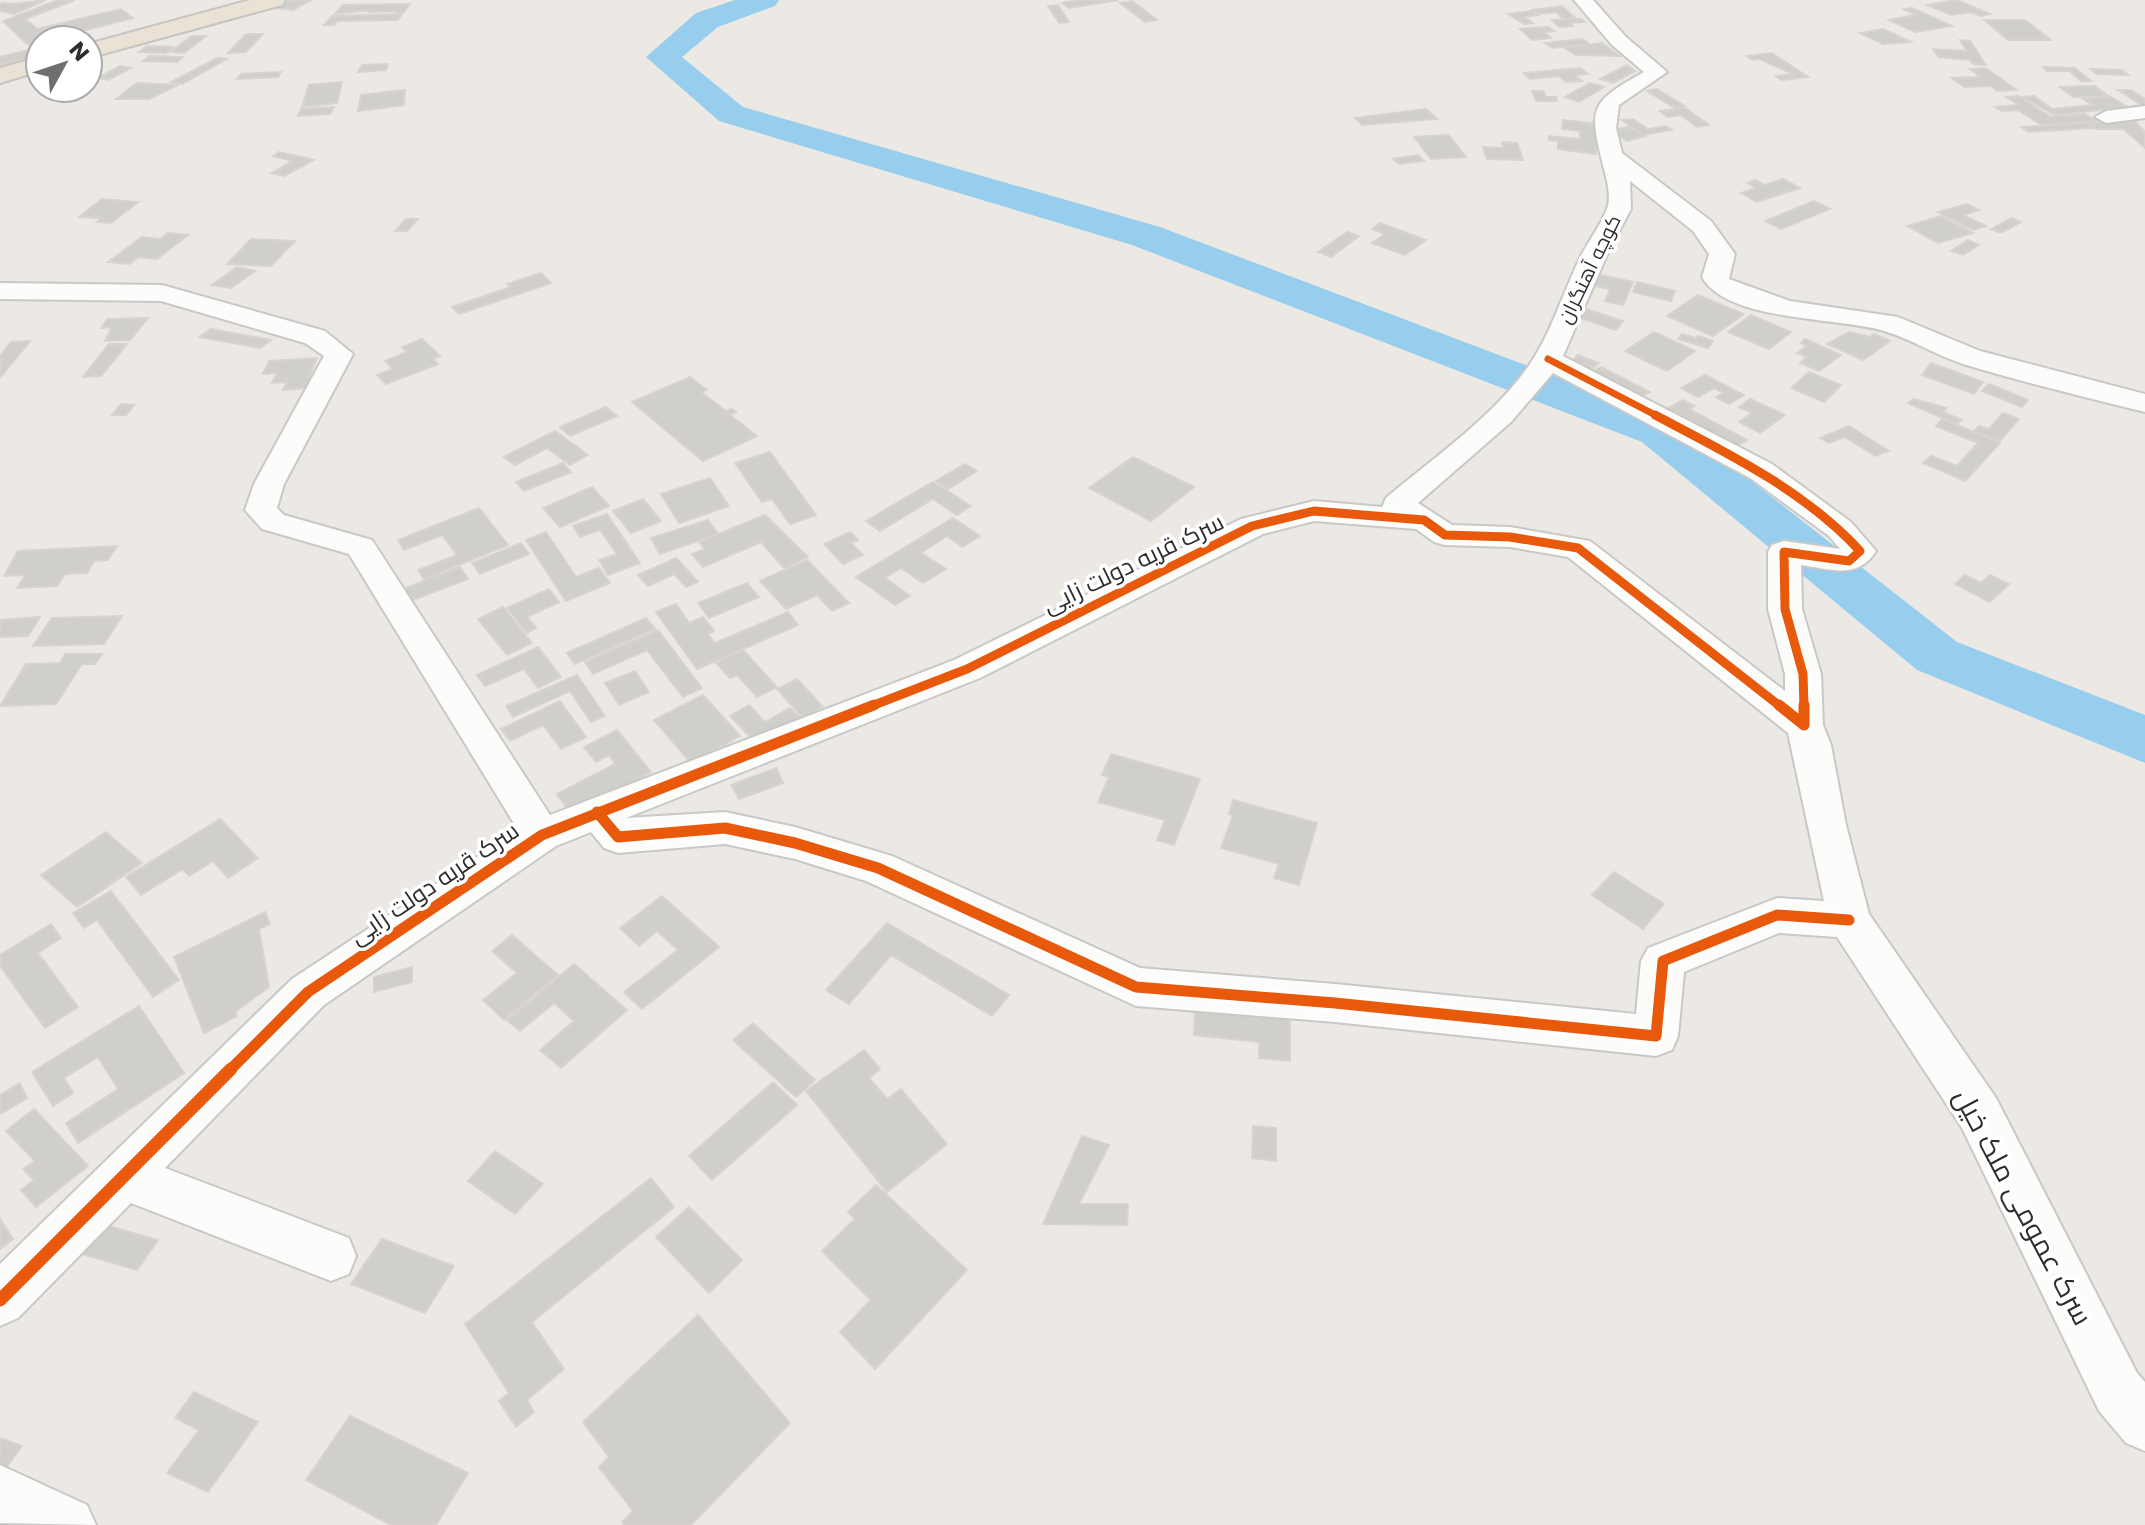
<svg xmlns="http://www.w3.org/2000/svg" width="2145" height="1525" viewBox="0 0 2145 1525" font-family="Poppins,Cairo,sans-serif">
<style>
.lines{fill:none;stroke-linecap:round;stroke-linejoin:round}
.river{fill:#97ceee;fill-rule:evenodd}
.building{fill:#d1cfca;stroke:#d7d4d0;stroke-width:2}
.minor-casing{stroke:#c9c8c8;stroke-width:4}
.trunk-casing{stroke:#c6c5c3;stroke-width:4}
.minor{fill:#fcfcfb;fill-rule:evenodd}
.trunk{fill:#eae3d5;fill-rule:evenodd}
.cycleway-far3-casing{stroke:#fff;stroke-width:10}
.cycleway-far2-casing{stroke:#fff;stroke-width:13}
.cycleway-far1-casing{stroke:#fff;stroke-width:16}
.cycleway-casing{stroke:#fff;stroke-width:18}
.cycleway-far3{stroke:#e8590c;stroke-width:7}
.cycleway-far2{stroke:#e8590c;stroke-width:9}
.cycleway-far1{stroke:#e8590c;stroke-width:11}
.cycleway{stroke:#e8590c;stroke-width:13}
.labels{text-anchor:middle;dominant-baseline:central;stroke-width:7;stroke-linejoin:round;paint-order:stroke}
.far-street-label{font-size:20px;fill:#2d2d2d;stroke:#fff}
.street-label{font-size:24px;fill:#2d2d2d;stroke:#fff}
.near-street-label{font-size:28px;fill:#2d2d2d;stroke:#fff}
</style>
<rect width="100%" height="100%" fill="#ece9e4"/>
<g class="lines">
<polygon class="river" points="735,0 779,0 775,6 718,27 682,57 743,107 1160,227 1676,422 1957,642 2145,715 2145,763 1917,670 1642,442 1132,245 719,121 646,57 696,13"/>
</g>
<g class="building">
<polygon points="46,0 14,14 0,11 0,4 3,3 15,4"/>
<polygon points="58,0 75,0 25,19 37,29 121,9 133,18 28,45 3,21"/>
<polygon points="303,0 311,0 293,10 276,8 288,1"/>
<polygon points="1079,0 1119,0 1069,8 1062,3"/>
<polygon points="1957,0 1990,14 1981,16 1971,12 1951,15 1927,5"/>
<polygon points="1132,1 1157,20 1145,22 1120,3"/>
<polygon points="410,4 402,14 395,14 398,11 369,12 371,10 335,14 343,5"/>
<polygon points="1058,5 1069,22 1059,23 1048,6"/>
<polygon points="1562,6 1575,18 1563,19 1556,12 1539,14 1533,10"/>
<polygon points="1912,8 1952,26 1915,32 1889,20 1916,15 1904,9"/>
<polygon points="1532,11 1538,15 1524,17 1533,23 1524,24 1508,14"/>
<polygon points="402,14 398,20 337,21 334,25 324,25 332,16"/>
<polygon points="1581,19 1585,22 1570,23 1573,26 1559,27 1552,20"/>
<polygon points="1984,20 2025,20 2051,40 2008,40"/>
<polygon points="1548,27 1554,31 1544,32 1551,38 1532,40 1520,29"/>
<polygon points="1883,29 1911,42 1883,44 1860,33"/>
<polygon points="246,34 263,34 246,52 228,53"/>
<polygon points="192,36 206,36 184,53 170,52"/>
<polygon points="1583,39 1589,44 1552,48 1545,43"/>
<polygon points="1960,40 1970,41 1986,65 1973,64 1970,60 1939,57 1933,49 1967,51"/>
<polygon points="1602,43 1620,56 1576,55 1565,48"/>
<polygon points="147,46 173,47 166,53 139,52"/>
<polygon points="32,49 40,56 0,65 0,57"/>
<polygon points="1772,53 1808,77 1782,80 1776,76 1792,74 1760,59 1752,60 1747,56"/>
<polygon points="150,56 183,57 177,62 143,61"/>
<polygon points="217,58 227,59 182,84 171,82"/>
<polygon points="388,64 386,70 358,72 362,65"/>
<polygon points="1627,65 1635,71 1613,83 1600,79"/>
<polygon points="120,66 131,68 108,80 98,78"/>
<polygon points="2043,67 2075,68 2091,81 2081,81 2069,71 2047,71"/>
<polygon points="1580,68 1588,74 1575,75 1582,81 1566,82 1559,76 1530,79 1524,73"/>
<polygon points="1986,68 2016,90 1997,91 1991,86 1964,87 1952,78 1981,77 1970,69"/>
<polygon points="2091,69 2122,70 2128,75 2096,74"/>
<polygon points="281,72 278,77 237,79 241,74"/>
<polygon points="342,82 337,103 302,107 309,85"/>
<polygon points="137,83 178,85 149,99 116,99"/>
<polygon points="1590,83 1604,87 1579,102 1565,97"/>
<polygon points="2095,86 2108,96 2073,97 2060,87"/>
<polygon points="1657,89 1685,106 1675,108 1647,91"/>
<polygon points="405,90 404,105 358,111 361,95"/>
<polygon points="2118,90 2131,90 2145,99 2145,107"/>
<polygon points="1532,91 1543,91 1546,97 1556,97 1557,101 1536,101"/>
<polygon points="2018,96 2051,117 2085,114 2096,121 2042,125 2018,110 2002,111 1995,107 2019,105 2006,97"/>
<polygon points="2034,96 2052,109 2093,105 2083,99 2109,96 2128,107 2054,115 2023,97"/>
<polygon points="334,107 330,114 298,116 301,109"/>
<polygon points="1685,108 1709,125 1697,127 1681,115 1667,117 1660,111"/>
<polygon points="1426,109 1437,119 1362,125 1355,118"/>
<polygon points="1633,119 1648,129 1666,126 1672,130 1642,135 1622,120"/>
<polygon points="1563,120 1597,124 1596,154 1558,149 1558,141 1549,140 1549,136 1580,139 1580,131 1562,129"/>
<polygon points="2135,121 2145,132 2145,148 2123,129 2095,129 2086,123"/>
<polygon points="2085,123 2093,128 2029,132 2021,127"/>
<polygon points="1627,127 1645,136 1627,141 1611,131"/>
<polygon points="1449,135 1466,157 1431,159 1414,137"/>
<polygon points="1502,142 1517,143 1523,160 1487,159 1483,147 1504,148"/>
<polygon points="279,152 314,160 284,176 271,173 293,161 273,156"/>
<polygon points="1418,155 1424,161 1399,164 1393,159"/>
<polygon points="1783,179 1800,188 1757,202 1741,193 1757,188 1747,183 1755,180 1765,185"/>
<polygon points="102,199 138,202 111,223 97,222 102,218 79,217"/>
<polygon points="1814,201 1830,209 1781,229 1765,221"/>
<polygon points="1967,204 1979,210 1963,215 1986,226 1973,230 1938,212"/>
<polygon points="1941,216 1973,233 1938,243 1907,226"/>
<polygon points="2011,218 2021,222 2001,233 1991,229"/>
<polygon points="406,219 418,219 407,231 395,231"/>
<polygon points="1380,223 1426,240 1405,255 1372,243 1385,234 1372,229"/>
<polygon points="1347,232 1359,236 1331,257 1318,252"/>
<polygon points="168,233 188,235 157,259 139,257 129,264 108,262 142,237 160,239"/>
<polygon points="251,239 295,241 271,266 227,264"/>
<polygon points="1968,240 1979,245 1963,255 1951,251"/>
<polygon points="237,267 255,271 231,288 212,285"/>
<polygon points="541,273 551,283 459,314 452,307 511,287 507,284"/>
<polygon points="1596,274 1633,282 1623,305 1605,301 1610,289 1591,285"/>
<polygon points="1637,282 1675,291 1671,301 1633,292"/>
<polygon points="1698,295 1744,314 1713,336 1667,316"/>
<polygon points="1580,307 1623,321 1616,330 1572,315"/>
<polygon points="1751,315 1791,332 1769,349 1728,332"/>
<polygon points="148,318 130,340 105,341 112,327 101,328 108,319"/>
<polygon points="211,329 271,340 260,348 199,337"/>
<polygon points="1654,332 1695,351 1667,371 1625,351"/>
<polygon points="1849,332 1870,337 1874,334 1890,341 1863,360 1827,344"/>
<polygon points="1682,334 1696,338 1698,336 1713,341 1708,348 1678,339"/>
<polygon points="422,339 440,356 433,359 438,364 386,384 377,375 393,369 385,361 407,352 402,347"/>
<polygon points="1805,339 1841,355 1819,371 1800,363 1807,357 1797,353 1807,346 1801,343"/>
<polygon points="30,341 0,378 0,356 11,342"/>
<polygon points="109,344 127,344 101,376 83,377"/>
<polygon points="1578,355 1599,363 1593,368 1573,360"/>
<polygon points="317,358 305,388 283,390 287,382 272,383 277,373 263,374 269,361"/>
<polygon points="1931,363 1983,382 1974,394 1922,375"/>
<polygon points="1601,367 1650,392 1639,398 1591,372"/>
<polygon points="1809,372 1841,385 1824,402 1791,388"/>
<polygon points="1705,375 1744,395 1729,404 1716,397 1724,393 1714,388 1698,397 1681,388"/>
<polygon points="690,377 707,390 702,393 726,411 732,409 736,412 730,415 757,436 703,461 632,402"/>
<polygon points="1989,384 2028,400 2022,407 1982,391"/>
<polygon points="1750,399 1785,415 1760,433 1739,422 1752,413 1739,407"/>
<polygon points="1914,399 1947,408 1943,412 1962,420 1957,424 1908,403"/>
<polygon points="1683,400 1695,406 1689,409 1747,440 1737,446 1668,408"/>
<polygon points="121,404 134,405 126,415 112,415"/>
<polygon points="606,407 617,416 570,436 560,427"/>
<polygon points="2003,413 2019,419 2000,441 1974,431 1979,426 1989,429"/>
<polygon points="1942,419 2000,443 1965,481 1923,463 1931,456 1957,466 1978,443 1936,426"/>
<polygon points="1849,426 1889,451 1875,456 1845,437 1829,443 1820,438"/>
<polygon points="555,431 588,455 570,465 547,448 515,465 504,457"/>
<polygon points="770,452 816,515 790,524 772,499 762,502 735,463"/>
<polygon points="1133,457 1194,487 1151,521 1089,488"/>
<polygon points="563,463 571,472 524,491 516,482"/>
<polygon points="965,464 977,471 948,489 936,481"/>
<polygon points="710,478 729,506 679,523 661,494"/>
<polygon points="933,482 971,506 957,515 933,499 880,531 866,521"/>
<polygon points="592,487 609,506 560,527 543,508"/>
<polygon points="643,499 661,521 631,533 613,511"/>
<polygon points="479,508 508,545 424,579 418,570 457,555 442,535 404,550 398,540"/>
<polygon points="607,514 640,563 608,575 599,560 617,554 600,530 580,537 573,526"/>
<polygon points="765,515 808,557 784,568 761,542 703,567 692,554 705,549 699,542"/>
<polygon points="953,518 980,536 962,547 947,536 921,553 946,569 923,583 901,568 885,578 910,596 895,605 856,577"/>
<polygon points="708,520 718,534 660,554 651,538"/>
<polygon points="546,532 576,577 599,568 610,583 566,601 526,540"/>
<polygon points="850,532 858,540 851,543 863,555 843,564 824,544"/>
<polygon points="521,543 529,554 480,574 472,563"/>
<polygon points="117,546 108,560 94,561 87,573 65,574 57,586 17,588 26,575 4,576 18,551"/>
<polygon points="676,558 698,582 686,587 674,574 648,586 638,575"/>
<polygon points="807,560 849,603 832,611 817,595 786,609 760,581"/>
<polygon points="460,567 468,579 410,601 403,589"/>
<polygon points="1965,575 1981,583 1990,575 2009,584 1990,602 1955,584"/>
<polygon points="747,583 759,597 709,618 698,603"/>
<polygon points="549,589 559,602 527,617 536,628 527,633 507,608"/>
<polygon points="676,604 689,623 703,617 714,631 708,634 715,643 788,612 798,625 697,669 656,612"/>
<polygon points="503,607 532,643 507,655 478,619"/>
<polygon points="122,616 104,644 33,646 52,618"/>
<polygon points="40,617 28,636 0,637 0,620"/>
<polygon points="646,618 655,629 575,664 567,653"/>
<polygon points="658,630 702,688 683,697 647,650 593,674 585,662"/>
<polygon points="538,647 561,677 538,688 524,669 485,686 477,675"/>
<polygon points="743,650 777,687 757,697 737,675 730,678 716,663"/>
<polygon points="65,654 102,654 95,664 82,664 56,704 0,706 26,664 60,663"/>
<polygon points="635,671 649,692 619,705 605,683"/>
<polygon points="577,675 605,716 591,722 570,691 513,717 506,706"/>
<polygon points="797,679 823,707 802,717 777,689"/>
<polygon points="703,695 740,736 691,763 654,720"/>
<polygon points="560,701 586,737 561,749 543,725 510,741 501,729"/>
<polygon points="749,705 765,722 790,708 799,717 755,742 730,716"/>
<polygon points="617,730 651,772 572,814 557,794 615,764 609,755 596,762 584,747"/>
<polygon points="1111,754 1200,779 1174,845 1157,840 1165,820 1098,802 1109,777 1102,775"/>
<polygon points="776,768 783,783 739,799 731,785"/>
<polygon points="1233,800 1317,823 1299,885 1274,878 1279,864 1221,848 1233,815 1229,814"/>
<polygon points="220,819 258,858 228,878 213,861 189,876 183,869 141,895 126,877"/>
<polygon points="106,832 142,863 77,907 41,875"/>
<polygon points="1614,872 1664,904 1643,929 1592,895"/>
<polygon points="111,891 179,980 153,997 97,920 84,928 73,913"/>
<polygon points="662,896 719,947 642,1009 624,992 678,950 657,931 639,946 620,928"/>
<polygon points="265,912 270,924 259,929 269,987 235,1012 237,1016 204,1033 174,957"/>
<polygon points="887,923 1009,995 992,1016 891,955 849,1004 826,990"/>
<polygon points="51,924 61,938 38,953 78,1007 45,1028 0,966 0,955"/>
<polygon points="512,935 558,975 504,1020 483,1000 517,973 492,951"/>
<polygon points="574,964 627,1010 561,1068 540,1050 574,1021 554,1003 520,1031 507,1020"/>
<polygon points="412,967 412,982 374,992 374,977"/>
<polygon points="1195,1002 1290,1012 1290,1061 1259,1058 1259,1042 1194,1035"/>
<polygon points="139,1006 184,1073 78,1143 66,1123 118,1089 98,1057 64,1078 73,1093 53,1106 32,1072"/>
<polygon points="753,1023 815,1080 796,1097 733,1040"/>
<polygon points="864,1050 880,1069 869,1078 887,1099 901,1089 947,1144 887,1192 806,1091"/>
<polygon points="773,1082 797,1105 712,1180 689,1156"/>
<polygon points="20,1083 27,1098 0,1114 0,1095"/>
<polygon points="34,1109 88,1166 36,1207 21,1190 34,1180 23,1169 35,1161 6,1131"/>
<polygon points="1253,1126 1276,1128 1276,1161 1252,1158"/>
<polygon points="1082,1136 1109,1145 1079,1204 1128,1204 1127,1225 1043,1224"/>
<polygon points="495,1151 543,1184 515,1214 468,1181"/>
<polygon points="651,1178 674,1207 532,1322 564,1369 527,1400 534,1412 516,1427 499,1401 509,1393 465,1324"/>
<polygon points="876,1185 967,1270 875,1369 840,1332 871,1300 822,1251 855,1219 848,1212"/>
<polygon points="689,1207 742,1260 709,1293 656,1237"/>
<polygon points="0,1219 13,1239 0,1249"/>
<polygon points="95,1222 158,1240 137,1270 72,1251"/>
<polygon points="382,1239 454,1266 425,1313 351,1284"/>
<polygon points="698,1315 790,1423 691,1525 624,1525 622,1522 633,1511 599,1467 609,1457 583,1422"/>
<polygon points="194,1392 258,1422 208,1492 167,1473 199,1430 175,1418"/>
<polygon points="350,1416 468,1473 436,1525 391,1525 306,1480"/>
<polygon points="0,1438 22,1446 0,1476"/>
</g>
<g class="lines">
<g class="minor-casing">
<g id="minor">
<path d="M1574,0H1593L1626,37L1667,72L1619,105L1616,128L1622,153L1711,221L1735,254L1729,279L1790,301L1898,317L1980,351L2145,394V412C2084,397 2022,382 1963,364C1936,355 1911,339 1884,331C1839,317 1727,322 1702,277L1709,254L1693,231L1630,181L1631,209L1610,248L1563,356L1772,464L1851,522L1876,551C1858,580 1830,569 1801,565L1802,609L1821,674L1823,725L1831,745L1846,825L1869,914L1996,1098L2137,1373L2145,1382V1451L2126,1443L2099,1411L1962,1128L1837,937L1779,933L1684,972L1678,1036L1672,1050L1656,1056L1335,1022L1136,1006L866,881L795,859L725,844L618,853L604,848L591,832L556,846L324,1005L165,1168L349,1238L356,1256L349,1274L331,1281L131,1203L18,1318L0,1326V1264L292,979L518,830L349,554L262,529L245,510L254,484L324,356L305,343L161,301L0,299V283L162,285L325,331L353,354L284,484L277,508L284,515L372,540L550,815L954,660L1241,519L1314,501L1382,507L1386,498C1433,458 1488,421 1525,371C1549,339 1561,298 1578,262C1586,244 1600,227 1607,209C1611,198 1608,184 1605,173C1589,109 1586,104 1644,72L1612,45ZM1553,373L1750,478L1829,536L1840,549L1784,541L1772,545L1768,552V609L1785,674V691L1590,541L1510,527L1452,525L1418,503L1511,422ZM1314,521L1416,529L1434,542L1445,545L1510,547L1568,557L1788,733L1824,901L1777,898L1648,948L1641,961L1636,1014L1335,984L1140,968L892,856L795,827L725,812L626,818L980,678L1263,534Z"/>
<polygon points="2145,106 2145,118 2106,123 2095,117 2106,111"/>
<polygon points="0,1465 87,1505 96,1525 0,1523"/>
</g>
</g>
<g class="trunk-casing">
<g id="trunk">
<polygon points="250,0 285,0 282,5 88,58 88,44"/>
<polygon points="40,57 40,71 0,83 0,68"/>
</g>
</g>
<use href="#minor" class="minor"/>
<use href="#trunk" class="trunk"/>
<g class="cycleway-far3-casing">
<polyline id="cycleway-far3" points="1548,359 1659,417"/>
</g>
<g class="cycleway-far2-casing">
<g id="cycleway-far2">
<path d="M1655,415C1727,453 1804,490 1860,551L1849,561L1784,552L1785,609L1803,674L1804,707"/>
<polyline points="869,707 967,669 1252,526 1314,511 1424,520 1445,535 1510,537 1578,548 1781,707"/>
</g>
</g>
<g class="cycleway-far1-casing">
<g id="cycleway-far1">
<polyline points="1779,705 1804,725 1804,705"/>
<polyline points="597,812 618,837 725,828 795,843 878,868 1136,987 1335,1003 1656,1036 1663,961 1777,915 1849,920"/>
<polyline points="229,1071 308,992 542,835 874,705"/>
</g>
</g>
<g class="cycleway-casing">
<polyline id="cycleway" points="0,1300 231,1069"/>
</g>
<use href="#cycleway-far3" class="cycleway-far3"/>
<use href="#cycleway-far2" class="cycleway-far2"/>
<use href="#cycleway-far1" class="cycleway-far1"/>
<use href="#cycleway" class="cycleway"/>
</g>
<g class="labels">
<g class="far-street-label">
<text transform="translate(1589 269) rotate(-64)">کوچه آهنگران</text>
</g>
<g class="street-label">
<text transform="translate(1133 563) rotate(-26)">سرک قریه دولت زایی</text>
<text transform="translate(434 883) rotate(-34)">سرک قریه دولت زایی</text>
</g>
<g class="near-street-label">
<text transform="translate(2023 1207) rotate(62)">سرک عمومی ملک خیل</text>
</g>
</g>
<g transform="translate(64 64) rotate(50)"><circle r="38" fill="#ffffff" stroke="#ababab" stroke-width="2"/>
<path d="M0-6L14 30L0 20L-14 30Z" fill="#706f6d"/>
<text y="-12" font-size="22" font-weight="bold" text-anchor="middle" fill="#2d2d2d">N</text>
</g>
</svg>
